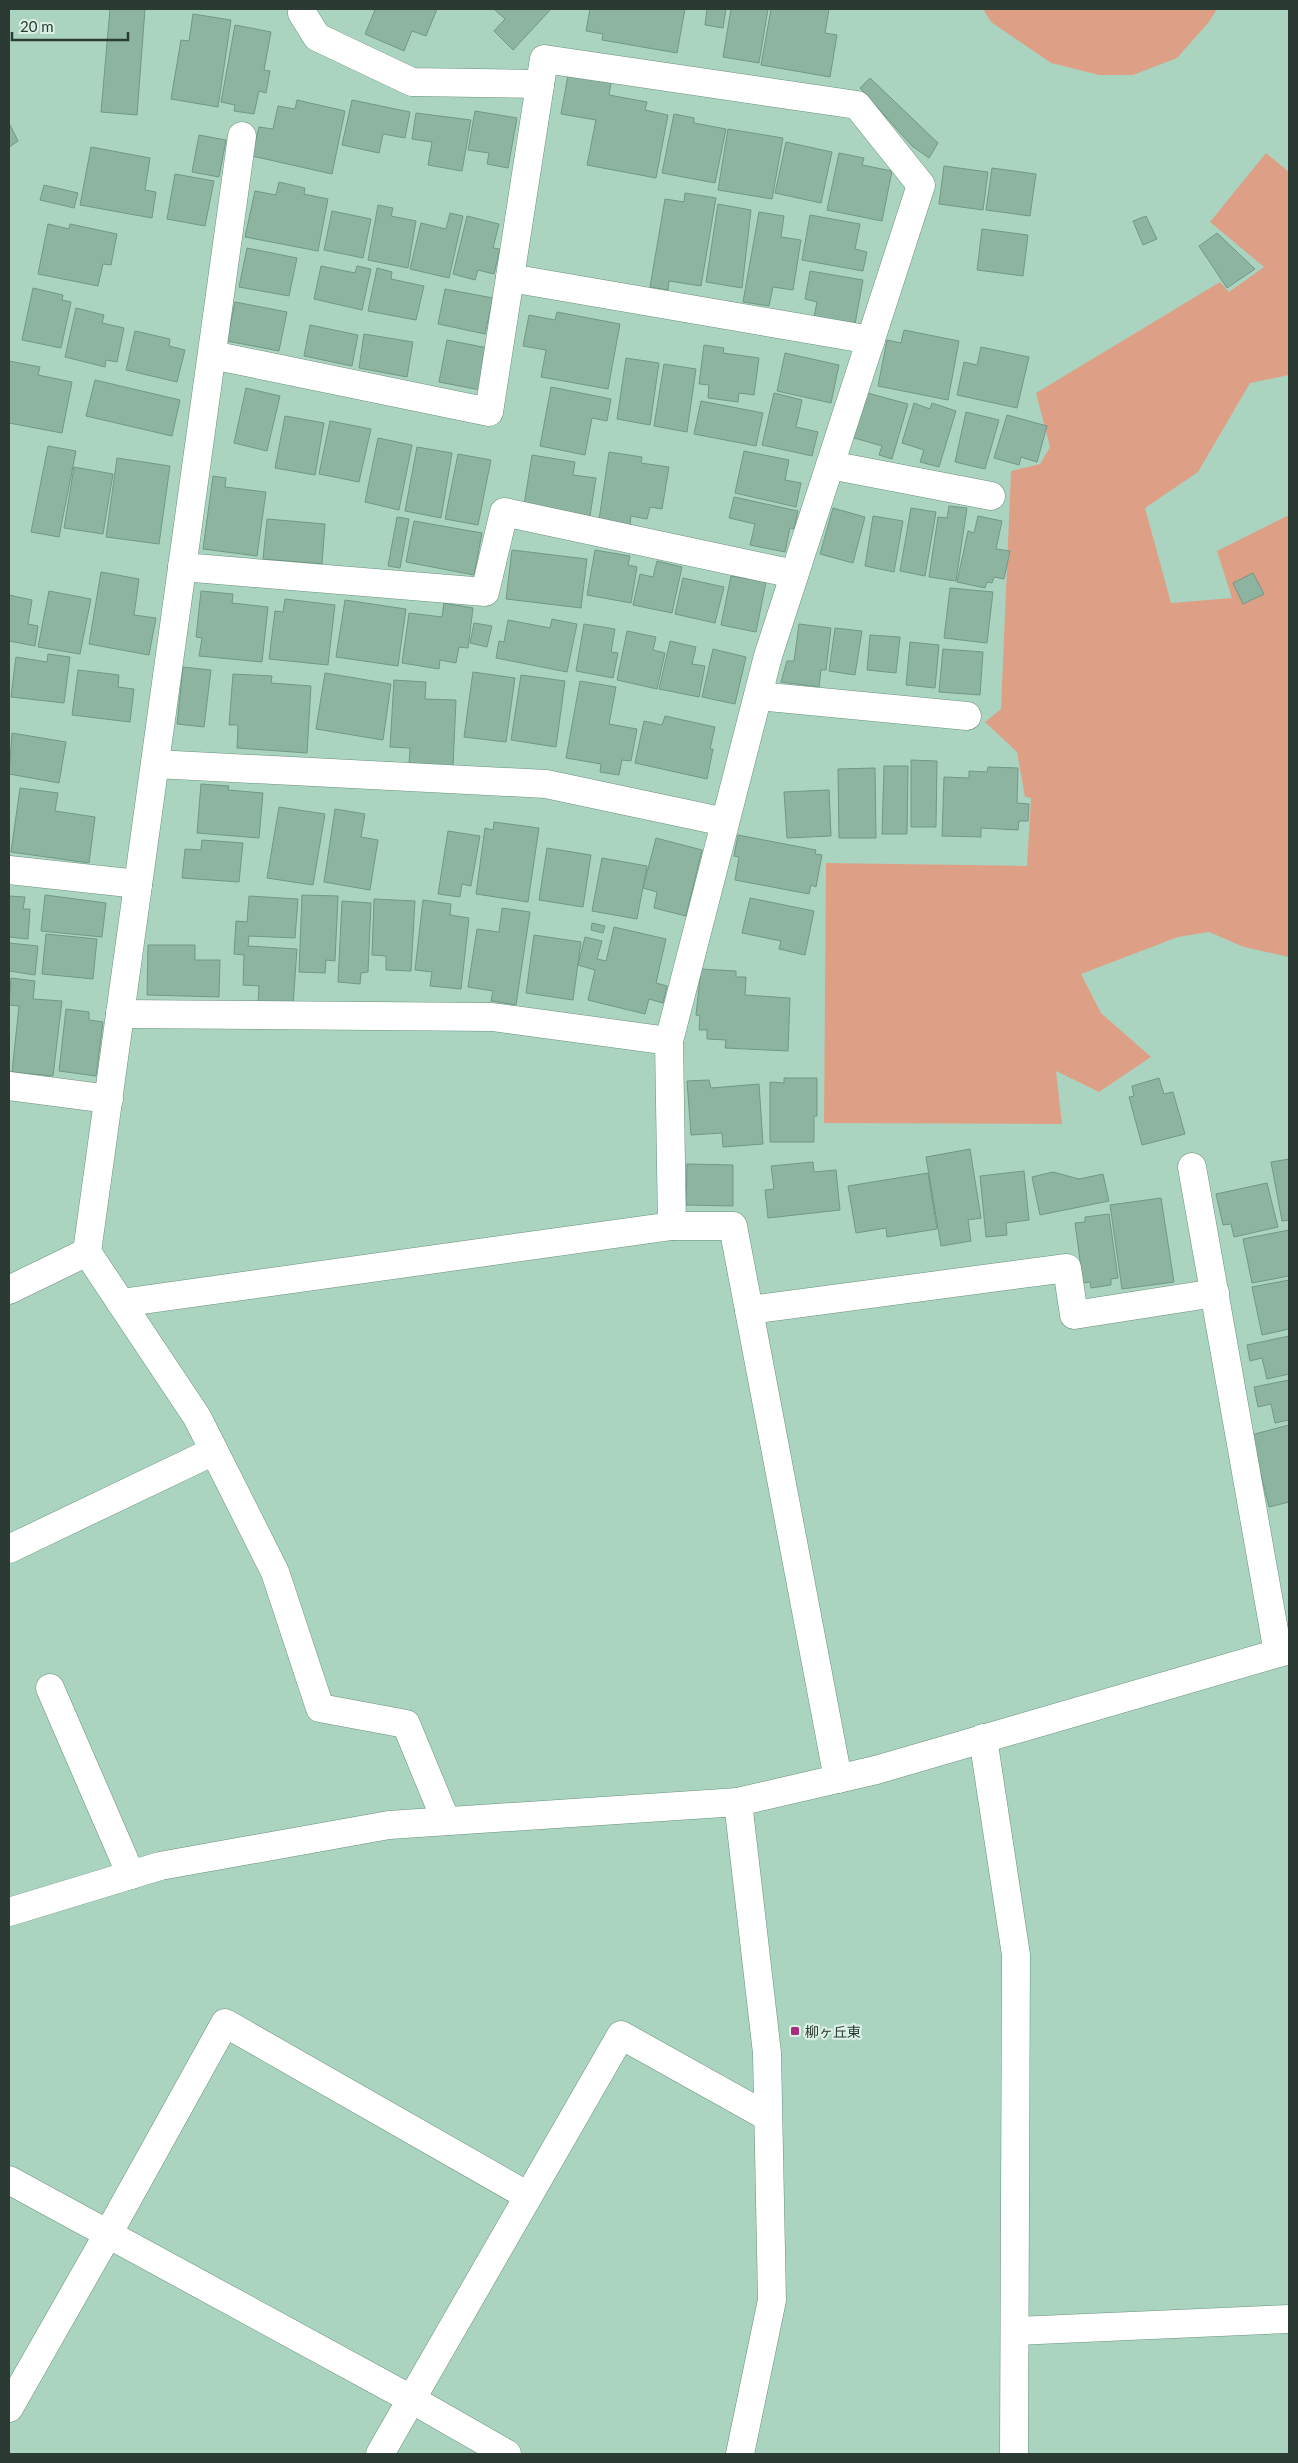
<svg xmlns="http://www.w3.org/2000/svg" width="1298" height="2463" viewBox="0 0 1298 2463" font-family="Lato,'Noto Sans JP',sans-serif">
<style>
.green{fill:#dda086}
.building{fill:#8cb4a1;stroke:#709885}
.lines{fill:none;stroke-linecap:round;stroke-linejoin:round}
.minor-casing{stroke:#69907d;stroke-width:29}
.minor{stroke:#fff;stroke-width:28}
.poi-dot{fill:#a82d81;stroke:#dbf0e5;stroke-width:2}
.labels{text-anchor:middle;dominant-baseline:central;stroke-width:4.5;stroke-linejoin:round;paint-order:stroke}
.poi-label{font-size:14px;fill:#2b3b33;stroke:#dbf0e5;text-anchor:start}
</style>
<rect width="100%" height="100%" fill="#abd4c0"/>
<g class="green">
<polygon points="983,9 1217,9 1209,22 1177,58 1133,75 1099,75 1051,63 991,22"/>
<polygon points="1266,153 1289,172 1289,375 1250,383 1198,472 1145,508 1171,603 1232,598 1217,551 1289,515 1289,957 1244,947 1209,932 1178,937 1081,974 1101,1013 1151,1057 1099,1092 1056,1071 1062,1124 824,1123 826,863 1027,866 1031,798 1025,797 1017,752 985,722 1001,709 1011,471 1040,464 1050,447 1036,393 1220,282 1229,292 1264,267 1210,222"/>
</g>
<g class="building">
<polygon points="110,9 145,9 137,115 101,112"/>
<polygon points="372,9 437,9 426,36 412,31 404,51 365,34 375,10"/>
<polygon points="494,9 551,9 513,50 494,31 505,19"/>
<polygon points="590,9 685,9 677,53 602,40 603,34 586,31"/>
<polygon points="707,9 726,9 723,28 705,25"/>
<polygon points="731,9 768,9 759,63 723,57"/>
<polygon points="771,9 829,9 825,33 837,35 830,77 761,65"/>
<polygon points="193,14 231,20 218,107 171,99 181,40 189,41"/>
<polygon points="235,25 271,32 264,70 270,71 266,93 259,91 254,114 234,111 235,105 221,102"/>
<polygon points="568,75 611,83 609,95 647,102 645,110 668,115 656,178 587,165 596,120 561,114"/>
<polygon points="870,78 938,143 929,158 912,146 860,88"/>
<polygon points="297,100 345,111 332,174 252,156 259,127 273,129 278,106 295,109"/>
<polygon points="352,100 410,112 405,138 383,134 379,153 342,145"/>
<polygon points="475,111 517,118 508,168 487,164 489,153 468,150"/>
<polygon points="416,113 471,120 462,171 428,165 432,142 412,139"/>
<polygon points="674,114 694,118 694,123 726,129 715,183 662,173"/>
<polygon points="9,123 18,141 9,147"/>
<polygon points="728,129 783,138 772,199 718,190"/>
<polygon points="199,135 226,140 219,177 192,172"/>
<polygon points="786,142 832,152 821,203 775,193"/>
<polygon points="91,147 150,158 145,190 156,192 152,218 80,205"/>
<polygon points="839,153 864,158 862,165 892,171 882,221 827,210"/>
<polygon points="944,166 988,172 983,210 939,204"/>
<polygon points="992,168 1036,174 1030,216 986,210"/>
<polygon points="175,174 214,181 205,226 167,219"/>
<polygon points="279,182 305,188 304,194 328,199 318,251 245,237 255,191 276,195"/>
<polygon points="44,185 78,193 74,208 40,200"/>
<polygon points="685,193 716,198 701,286 669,281 668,290 650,287 665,199 684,202"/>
<polygon points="718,204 751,210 742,288 706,282"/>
<polygon points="378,205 393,208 391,216 416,221 408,268 368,260"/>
<polygon points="332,211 371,219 363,258 324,250"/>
<polygon points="759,212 784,216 781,237 801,240 793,290 773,287 769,306 743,302"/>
<polygon points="450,213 463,216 449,278 410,269 421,223 446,229"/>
<polygon points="810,215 860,224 855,249 867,252 863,271 802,260"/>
<polygon points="467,216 499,224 493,248 500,249 494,274 478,270 475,280 453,274"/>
<polygon points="1146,216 1157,239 1143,245 1133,221"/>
<polygon points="48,224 69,229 70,224 117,234 111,265 103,264 98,286 38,274"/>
<polygon points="982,229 1028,235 1023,276 977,270"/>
<polygon points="1217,233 1255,269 1227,288 1199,246"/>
<polygon points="247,248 297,258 289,296 239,287"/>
<polygon points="321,266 355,273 357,266 371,269 362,310 314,299"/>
<polygon points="377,268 392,272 391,279 424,286 416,320 368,311"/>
<polygon points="810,271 863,280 855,324 814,317 817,302 805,299"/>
<polygon points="33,288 63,295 62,300 71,302 61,348 22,340"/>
<polygon points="445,289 493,298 485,334 438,324"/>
<polygon points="235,302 287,312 279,351 227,341"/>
<polygon points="76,308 104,315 102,323 124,328 117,362 106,360 105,367 65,357"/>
<polygon points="557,312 620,324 608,389 541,377 546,350 523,346 529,315 555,320"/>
<polygon points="310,325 358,335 352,366 304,356"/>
<polygon points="904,330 959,341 948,400 878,386 887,340 901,343"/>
<polygon points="135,331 170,339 169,346 185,350 177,382 126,370"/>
<polygon points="364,334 413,342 407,377 359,368"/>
<polygon points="447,340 488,348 480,390 439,382"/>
<polygon points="704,345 724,348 723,353 759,358 754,395 739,393 738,402 708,398 709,385 699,384"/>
<polygon points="981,347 1029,357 1017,408 957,395 964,362 977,365"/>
<polygon points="785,353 839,365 831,403 777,391"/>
<polygon points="626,358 659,363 650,425 617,419"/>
<polygon points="9,361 40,367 38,375 72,382 62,433 9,423"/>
<polygon points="664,364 696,369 687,432 654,426"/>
<polygon points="95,380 180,400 172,436 86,416"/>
<polygon points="551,387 611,399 607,421 592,418 585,455 540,446"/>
<polygon points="246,388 280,396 267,451 234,443"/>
<polygon points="864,392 908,404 892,459 879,455 882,446 851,437"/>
<polygon points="774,393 802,400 796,427 818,432 812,456 762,445"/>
<polygon points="701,401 763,413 756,446 694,434"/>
<polygon points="914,403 930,409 932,403 956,411 939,467 920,462 924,450 902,443"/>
<polygon points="966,412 999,420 985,469 955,462"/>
<polygon points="1007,415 1047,426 1037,462 1021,457 1019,465 994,458"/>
<polygon points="285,416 324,423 315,475 275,468"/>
<polygon points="330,421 371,429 359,482 319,474"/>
<polygon points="378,438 412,445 399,510 365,502"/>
<polygon points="48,446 76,451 59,537 31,532"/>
<polygon points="417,447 452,453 441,518 405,511"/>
<polygon points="744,451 789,460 785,480 801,483 796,507 735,493"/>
<polygon points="609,452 642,457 641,463 669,467 662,509 650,507 647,519 631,516 630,525 599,520"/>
<polygon points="458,454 491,460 478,525 445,519"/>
<polygon points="532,455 575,462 573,475 596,478 590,516 524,505"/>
<polygon points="117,458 170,466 159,544 106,537"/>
<polygon points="74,467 113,474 103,534 64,528"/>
<polygon points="213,476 226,478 225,487 266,492 257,556 203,549"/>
<polygon points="734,497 798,511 794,529 790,528 785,552 750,545 755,524 729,518"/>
<polygon points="949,506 967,508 956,581 929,577 938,517 947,518"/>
<polygon points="833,508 865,517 853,563 820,554"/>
<polygon points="911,508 936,512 925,576 900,571"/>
<polygon points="873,516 903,521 894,572 865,566"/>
<polygon points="978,516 1002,521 996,549 1010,551 1004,579 994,577 992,583 987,582 985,588 957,582 968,531 974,533"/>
<polygon points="397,517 409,519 400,568 388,566"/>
<polygon points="267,519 325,524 322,564 263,559"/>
<polygon points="414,521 482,533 474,575 406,562"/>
<polygon points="512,550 587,559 581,608 506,599"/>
<polygon points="595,550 630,556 628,565 637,567 631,603 587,595"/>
<polygon points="657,561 682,567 672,613 633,605 640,574 653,577"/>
<polygon points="101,572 139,579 134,615 156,618 149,655 89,644"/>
<polygon points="1253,573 1264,594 1243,604 1233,583"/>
<polygon points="731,576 766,582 756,632 721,625"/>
<polygon points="683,578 724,587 715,623 675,614"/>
<polygon points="950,588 993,592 987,643 944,638"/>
<polygon points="49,591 91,599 80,654 38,647"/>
<polygon points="201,591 233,594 232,603 268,607 262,662 199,656 202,638 196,637"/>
<polygon points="9,595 32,600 28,624 38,626 35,646 9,641"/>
<polygon points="285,599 335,605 328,665 269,659 275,611 283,612"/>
<polygon points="345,600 406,609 398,666 336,657"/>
<polygon points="444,603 473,608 468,648 459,647 456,663 440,660 439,669 402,663 409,613 442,617"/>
<polygon points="552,619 577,624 567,672 496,658 499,641 504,642 508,620 550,628"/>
<polygon points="474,623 492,626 487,647 470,643"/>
<polygon points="584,624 615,629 611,652 618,653 613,678 576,671"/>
<polygon points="799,624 831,628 826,670 821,670 819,687 781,682 787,661 794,661"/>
<polygon points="835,628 862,631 855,675 829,671"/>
<polygon points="627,631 656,637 653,650 665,653 657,689 617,680"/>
<polygon points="870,635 900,637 896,673 867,670"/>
<polygon points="670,641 696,647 692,664 705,666 699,697 659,689"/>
<polygon points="910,642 939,645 935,688 906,685"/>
<polygon points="713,649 746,657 735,704 702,697"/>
<polygon points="943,649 983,652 980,695 939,692"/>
<polygon points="48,654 70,657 64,703 11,697 16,657 47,662"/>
<polygon points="183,667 211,670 204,727 177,724"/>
<polygon points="78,670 119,675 118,687 134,689 130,722 72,715"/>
<polygon points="473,672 515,678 506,742 464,737"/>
<polygon points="325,673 391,684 383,740 316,729"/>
<polygon points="233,674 272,676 271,683 311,686 307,753 237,748 238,725 229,725"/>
<polygon points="521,675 565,681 556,747 511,740"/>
<polygon points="394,680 426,682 425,699 456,700 453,767 409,765 410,748 390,747"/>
<polygon points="580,681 616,687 609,724 637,729 631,761 622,760 619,775 600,772 601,764 566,758"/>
<polygon points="665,716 715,727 710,749 713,749 707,779 635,763 644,721 662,725"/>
<polygon points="12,733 66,742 59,783 9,774"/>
<polygon points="911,760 937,761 936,827 911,827"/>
<polygon points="884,766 908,766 907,834 882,834"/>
<polygon points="988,767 1018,768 1017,803 1029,804 1028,821 1019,821 1018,830 981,828 981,837 942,836 944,777 969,778 969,771 987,772"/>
<polygon points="875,768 876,838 839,838 838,769"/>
<polygon points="201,784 229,786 228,790 263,793 259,838 197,833"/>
<polygon points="20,788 58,793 55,811 95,817 89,863 11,852"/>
<polygon points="829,790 831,836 787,838 784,792"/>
<polygon points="279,807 325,814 313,885 267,878"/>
<polygon points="335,809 365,814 361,837 378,840 370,890 324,882"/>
<polygon points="494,822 539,828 528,902 476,894 485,828 493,830"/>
<polygon points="448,831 480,836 471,886 462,884 460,897 438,894"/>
<polygon points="738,835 816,850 815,854 822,855 816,887 811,885 809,894 735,880 739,857 734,856"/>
<polygon points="656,838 702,850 686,916 654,908 657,892 643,888"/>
<polygon points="202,840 243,843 239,882 182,878 185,849 201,850"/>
<polygon points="547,848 591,855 583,907 539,900"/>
<polygon points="602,858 647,866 637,919 592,911"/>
<polygon points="45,895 106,903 102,937 41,931"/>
<polygon points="302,895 338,896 335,961 326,960 325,973 299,972"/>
<polygon points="9,896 25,897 23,909 30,909 28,939 9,937"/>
<polygon points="249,896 298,899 295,938 249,936 248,946 297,949 293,1005 258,1003 259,986 243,985 244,955 234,954 236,921 247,922"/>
<polygon points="750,898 814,911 805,955 779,949 781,941 742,933"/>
<polygon points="374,899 415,901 411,971 386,970 386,956 372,955"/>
<polygon points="423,900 451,904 450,915 469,918 461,989 430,986 432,972 415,970"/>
<polygon points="342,901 371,903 368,972 361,973 360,984 338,982"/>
<polygon points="502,908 530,912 516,1005 491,1001 493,991 468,987 477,929 499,932"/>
<polygon points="592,923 605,926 603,933 591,930"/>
<polygon points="614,927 666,939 656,983 667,986 663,1003 649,999 645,1014 588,1000 595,970 578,965 585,937 602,941 597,959 606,961"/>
<polygon points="46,934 97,939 93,979 42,974"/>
<polygon points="534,935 581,942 573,1000 526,993"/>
<polygon points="9,943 38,946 35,975 9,971"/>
<polygon points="148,945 195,945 195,960 220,960 219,997 147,995"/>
<polygon points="701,969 736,971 736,977 746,977 745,995 790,998 788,1051 725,1048 726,1040 707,1039 707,1030 699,1030 700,1016 696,1015"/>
<polygon points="11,978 35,981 33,999 62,1001 53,1076 12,1072 19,1006 9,1005"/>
<polygon points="66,1009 89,1012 89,1020 103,1022 96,1076 59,1071"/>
<polygon points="784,1078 817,1078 817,1116 814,1116 814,1142 770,1142 770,1082 784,1083"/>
<polygon points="1159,1078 1164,1094 1173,1092 1185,1134 1142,1145 1129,1097 1134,1096 1132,1086"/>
<polygon points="709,1080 711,1088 759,1084 763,1144 723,1147 722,1133 691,1135 687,1081"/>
<polygon points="970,1149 981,1218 968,1220 971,1241 941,1246 926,1157"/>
<polygon points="1289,1159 1289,1220 1282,1221 1271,1162"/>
<polygon points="813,1162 814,1172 836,1170 840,1210 768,1218 765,1190 774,1189 771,1166"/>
<polygon points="687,1164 733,1165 733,1206 686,1205"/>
<polygon points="1024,1171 1029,1220 1006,1223 1007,1235 986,1237 980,1176"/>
<polygon points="1053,1172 1079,1179 1103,1174 1109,1201 1040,1215 1032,1177"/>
<polygon points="928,1173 937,1229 887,1237 886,1228 856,1233 848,1186"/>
<polygon points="1267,1183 1278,1227 1234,1237 1231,1224 1223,1225 1216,1194"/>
<polygon points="1161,1198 1174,1282 1122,1289 1110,1205"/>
<polygon points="1109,1214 1118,1278 1111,1279 1111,1285 1091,1288 1090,1282 1083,1283 1075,1223 1085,1222 1085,1217"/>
<polygon points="1289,1230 1289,1276 1252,1283 1243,1239"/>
<polygon points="1289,1280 1289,1329 1262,1335 1252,1287"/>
<polygon points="1289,1336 1289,1374 1267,1379 1262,1358 1250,1361 1247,1345"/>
<polygon points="1289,1380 1289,1420 1275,1423 1271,1404 1258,1407 1254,1387"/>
<polygon points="1289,1425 1289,1502 1269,1507 1251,1435"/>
</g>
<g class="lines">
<g class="minor-casing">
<g id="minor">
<polyline points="303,9 302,13 317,37 412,82 540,84"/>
<polyline points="242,136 87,1252 197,1417 275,1572 320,1708 406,1724 446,1821"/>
<polyline points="510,278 871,340"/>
<polyline points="212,355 489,412 544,59 857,105 921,185 768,656 669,1041 672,1226"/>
<polyline points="830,465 991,496"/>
<polyline points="182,567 485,592 504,512 794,574"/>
<polyline points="758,696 967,716"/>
<polyline points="155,764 546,784 725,822"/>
<polyline points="9,870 138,884"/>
<polyline points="120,1014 492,1017 669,1041"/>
<polyline points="9,1086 109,1099"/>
<polyline points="1192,1167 1278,1653"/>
<polyline points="9,1290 87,1252"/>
<polyline points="121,1303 672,1226 733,1226 838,1779"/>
<polyline points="749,1310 1067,1268 1074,1315 1215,1293"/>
<polyline points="9,1549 214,1451"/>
<polyline points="50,1688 131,1875"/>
<polyline points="983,1738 1016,1955 1014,2454"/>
<polyline points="738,1802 767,2053 772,2300 740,2454"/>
<polyline points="9,1912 160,1866 389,1825 738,1802 876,1770 1289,1650"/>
<polyline points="9,2180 411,2399 507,2454"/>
<polyline points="1015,2331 1289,2319"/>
<polyline points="9,2408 108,2234 225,2023 528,2196"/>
<polyline points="380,2454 621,2035 768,2117"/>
</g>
</g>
<use href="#minor" class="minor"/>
</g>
<rect class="poi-dot" x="790" y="2026" width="10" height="10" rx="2.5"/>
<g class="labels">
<g class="poi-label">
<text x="805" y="2031">柳ヶ丘東</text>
</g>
</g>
<rect width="1298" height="2463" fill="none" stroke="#2b3b33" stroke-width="20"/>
<path d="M12 32v8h116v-8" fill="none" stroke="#2b3b33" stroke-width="2.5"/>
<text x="20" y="32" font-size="15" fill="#2b3b33" stroke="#dbf0e5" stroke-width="4" paint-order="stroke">20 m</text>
</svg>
